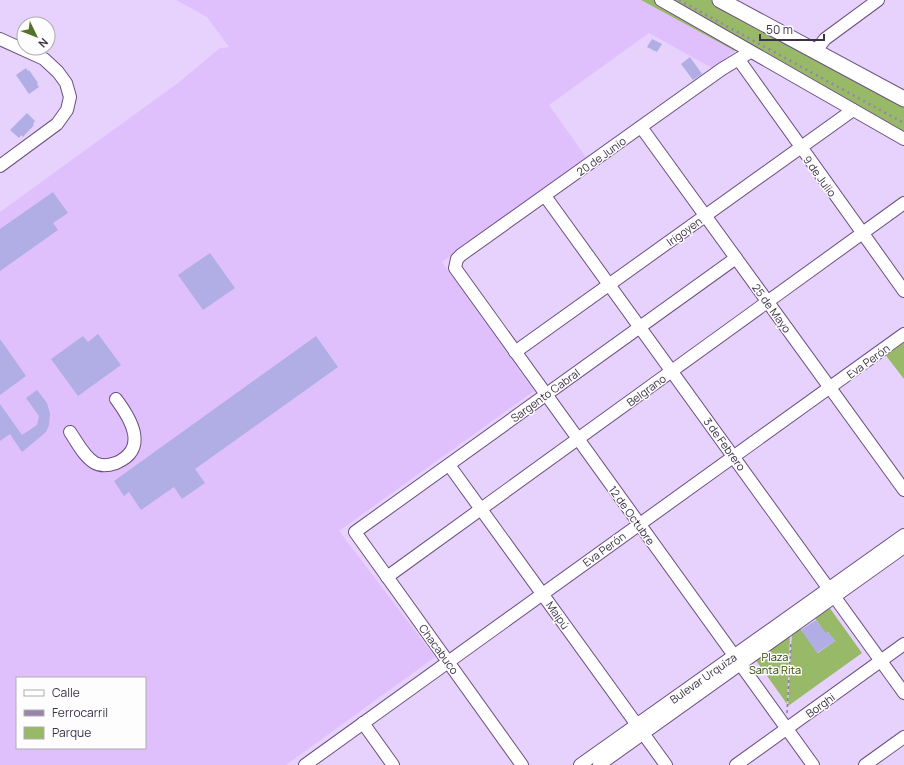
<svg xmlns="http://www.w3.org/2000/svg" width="904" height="765" viewBox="0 0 904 765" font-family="Manrope,sans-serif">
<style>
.built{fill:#dfc0fd;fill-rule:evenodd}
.green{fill:#97b968}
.building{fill:#b1ade5}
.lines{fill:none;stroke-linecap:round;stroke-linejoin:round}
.minor-casing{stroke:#6a5180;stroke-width:14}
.major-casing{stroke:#6a5180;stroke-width:17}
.path{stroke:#8a7a9a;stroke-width:1.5;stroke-dasharray:3 3;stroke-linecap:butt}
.minor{stroke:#fff;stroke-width:12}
.major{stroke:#fff;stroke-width:15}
.rail{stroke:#9786a7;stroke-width:2.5;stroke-dasharray:2 4;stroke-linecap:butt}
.labels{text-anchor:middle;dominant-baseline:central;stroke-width:3;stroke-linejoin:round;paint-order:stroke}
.street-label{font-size:11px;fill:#3c3146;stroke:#fdfdfd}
.park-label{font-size:11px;fill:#304606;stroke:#fdfdfd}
</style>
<rect width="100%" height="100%" fill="#e7d1fd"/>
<path class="built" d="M176,0H641L735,51L712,68L649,33L549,105L586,157L442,262L534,391L339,531L435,657L286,765H0V212L178,83L220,48L229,47L207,17ZM17,678H145V748H17Z"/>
<g class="green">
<polygon points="641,0 720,0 904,99 904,139 750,52 735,51"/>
<polygon points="904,339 904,379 884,353"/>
<polygon points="829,607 862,653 788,706 792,632 799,627 818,653 835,641 828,632 821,637 820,625 814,617"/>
<polygon points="790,634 787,704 755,659"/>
</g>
<g class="building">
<polygon points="652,39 662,44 657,52 647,47"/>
<polygon points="690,57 702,74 693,80 681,64"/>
<polygon points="26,68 28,71 29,70 38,83 37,84 39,87 29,94 16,75"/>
<polygon points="27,113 35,121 33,124 34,125 23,137 21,135 19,138 10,130"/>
<polygon points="53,192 68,213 53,223 58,230 0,271 0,229"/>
<polygon points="210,253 235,288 203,310 178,275"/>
<polygon points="98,334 121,365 78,396 51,359 83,336 88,342"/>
<polygon points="316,336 338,367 195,469 205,483 182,499 174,487 141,510 129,492 124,496 114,481"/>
<polygon points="0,339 26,376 0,395"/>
<polygon points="37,390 47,403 50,414 49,425 46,432 22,452 10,434 0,441 0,404 22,435 37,425 39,416 26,398"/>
<polygon points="816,620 826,633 828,632 835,641 817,653 801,630"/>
</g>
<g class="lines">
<g class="minor-casing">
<g id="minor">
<polyline points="661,0 904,139"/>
<polyline points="0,39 44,59 58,72 66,83 70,97 67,110 57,124 0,166"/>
<polyline points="750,52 722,69 461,255 457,259 455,268 813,765"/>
<polyline points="815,52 825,39 878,0"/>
<polyline points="739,60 904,291"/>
<polyline points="641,127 904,490"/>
<polyline points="545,196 904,693"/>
<polyline points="515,352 853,110"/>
<path d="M70,432C77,442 84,457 95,463C102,467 110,465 116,463C149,449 131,419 116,399"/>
<polyline points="449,465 666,765"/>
<polyline points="387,577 904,203"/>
<polyline points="363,723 393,765"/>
<polyline points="305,765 904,334"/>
<polyline points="522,765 355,532 736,258"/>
<polyline points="580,765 904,535"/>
<polyline points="599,765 904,547"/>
<polyline points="736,765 904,644"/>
<polyline points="865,765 904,737"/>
</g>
</g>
<g class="major-casing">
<polyline id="major" points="720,0 904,99"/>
</g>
<polyline class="path" points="787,713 791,641"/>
<use href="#minor" class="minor"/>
<use href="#major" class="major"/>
<polyline class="rail" points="679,0 904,123"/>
</g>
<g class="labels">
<g class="street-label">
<text transform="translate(601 156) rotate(-36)">20 de Junio</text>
<text transform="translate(820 176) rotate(54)">9 de Julio</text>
<text transform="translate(684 231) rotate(-36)">Irigoyen</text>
<text transform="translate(772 308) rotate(54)">25 de Mayo</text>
<text transform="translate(868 361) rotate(-36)">Eva Perón</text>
<text transform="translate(646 390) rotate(-36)">Belgrano</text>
<text transform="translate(545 395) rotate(-36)">Sargento Cabral</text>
<text transform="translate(725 444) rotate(54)">3 de Febrero</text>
<text transform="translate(632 515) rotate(54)">12 de Octubre</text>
<text transform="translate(604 549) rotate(-36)">Eva Perón</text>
<text transform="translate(558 615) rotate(55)">Maipú</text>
<text transform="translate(439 649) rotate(54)">Chacabuco</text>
<text transform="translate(703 678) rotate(-35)">Bulevar Urquiza</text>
<text transform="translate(820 705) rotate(-36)">Borghi</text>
</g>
<g class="park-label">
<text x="775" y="656">Plaza<tspan x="775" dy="13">Santa Rita</tspan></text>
</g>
</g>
<rect x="16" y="677" width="130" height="72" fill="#fdfdfd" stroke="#b0abb4"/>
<rect x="24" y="690" width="20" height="6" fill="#ffffff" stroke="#b0abb4"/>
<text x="52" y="697" font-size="12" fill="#3c3146">Calle</text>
<rect x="24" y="710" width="20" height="6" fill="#9786a7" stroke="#b0abb4"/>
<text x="52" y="717" font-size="12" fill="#3c3146">Ferrocarril</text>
<rect x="24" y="727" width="20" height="12" fill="#97b968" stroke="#b0abb4"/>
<text x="52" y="737" font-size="12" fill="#3c3146">Parque</text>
<g transform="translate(36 36) rotate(133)"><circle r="19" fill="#fdfdfd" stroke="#b0abb4"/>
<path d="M0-3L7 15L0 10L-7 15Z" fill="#557226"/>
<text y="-6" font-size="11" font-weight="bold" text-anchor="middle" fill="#3c3146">N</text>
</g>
<path d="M760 34v6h64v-6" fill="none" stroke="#3c3146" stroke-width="2"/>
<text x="766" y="34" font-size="12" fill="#3c3146" stroke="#fdfdfd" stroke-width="3" paint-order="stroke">50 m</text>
</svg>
